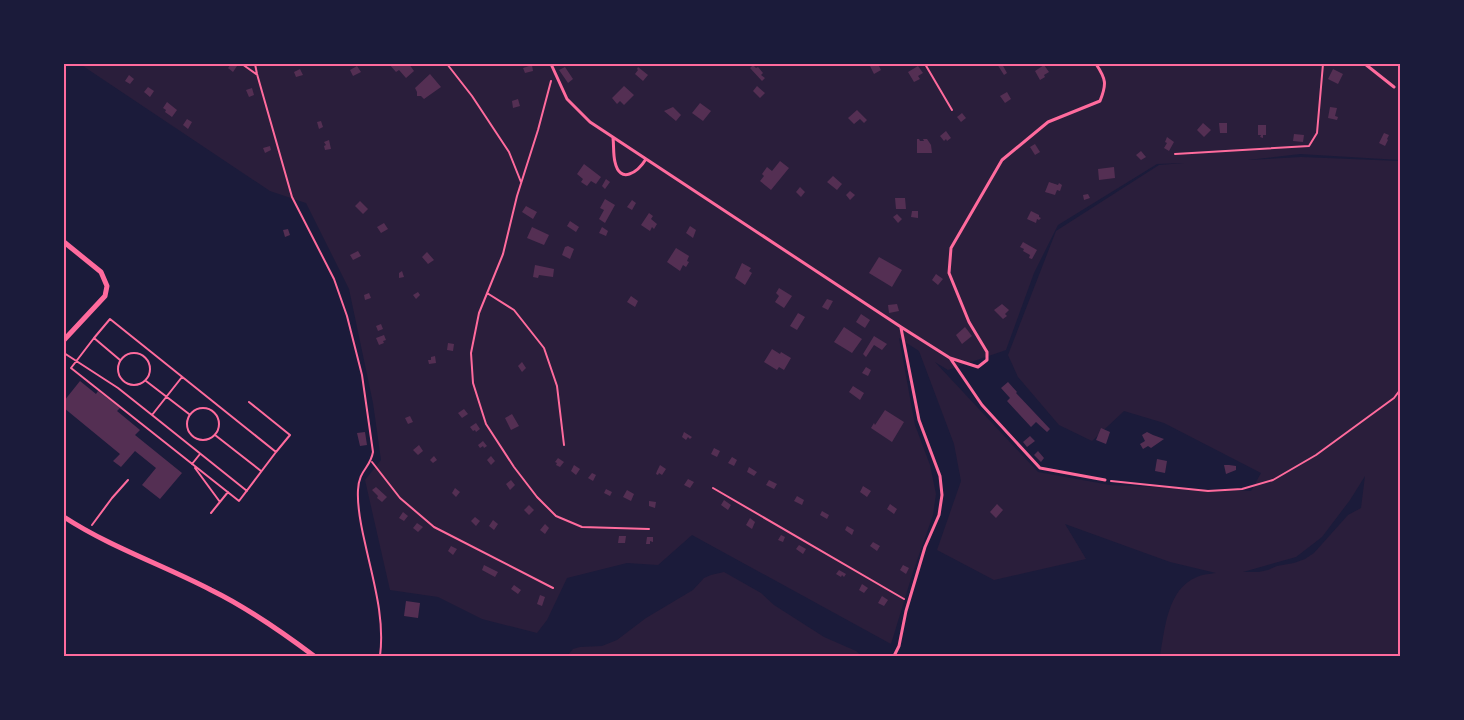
<svg xmlns="http://www.w3.org/2000/svg" width="1464" height="720" viewBox="0 0 1464 720" font-family="'PT Sans Narrow',sans-serif">
<style>
.green{fill:#2a1e3b;fill-rule:evenodd}
.building{fill:#542f53}
.lines{fill:none;stroke-linecap:round;stroke-linejoin:round}
.path{stroke:#ff6b9d;stroke-width:2}
.service{stroke:#ff6b9d;stroke-width:3}
.minor{stroke:#ff6b9d;stroke-width:5}
.neatline{fill:none;stroke:#ff6b9d;stroke-width:2}
</style>
<rect width="100%" height="100%" fill="#1b1b3a"/>
<!-- green -->
<path class="green" d="M 80,64 L 1400,64 L 1400,160 L 1300,154 L 1248,160 L 1301,157 L 1400,161 L 1400,656 L 1160,656 C 1165,629 1167,589 1197,577 C 1203,574 1210,574 1216,573 L 1170,562 L 1065,524 L 1086,559 L 994,580 L 937,550 L 961,481 L 954,444 L 919,351 L 899,338 L 915,425 L 930,465 L 936,494 L 933,515 L 913,572 L 891,644 L 692,535 L 658,565 L 627,563 L 567,578 L 547,620 L 537,633 L 482,619 L 438,597 L 390,590 L 365,480 L 381,460 L 373,403 L 349,289 L 306,203 L 270,191 ZM 1184,163 L 1159,165 L 1056,231 L 1008,355 L 1018,377 L 1059,425 L 1092,441 L 1124,411 L 1164,423 L 1261,473 L 1251,491 L 1110,485 L 1038,472 L 935,362 L 948,370 L 1006,350 L 1034,273 L 1058,225 L 1157,164 ZM 1365,476 L 1361,508 L 1348,515 L 1314,553 L 1305,559 L 1294,563 L 1277,566 L 1268,570 L 1259,572 L 1243,572 L 1296,557 L 1322,537 L 1350,500 Z
M 724,572 L 761,593 L 774,605 L 824,637 L 856,651 L 862,656 L 567,656 L 573,649 L 580,647 L 602,646 L 617,640 L 646,618 L 693,590 L 704,578 L 711,575 Z"/>
<!-- building -->
<path class="building" d="M 231,64 L 234,64 L 237,66 L 233,72 L 228,68 Z
M 389,64 L 409,64 L 414,71 L 406,78 L 399,70 L 396,72 Z
M 869,64 L 878,64 L 881,70 L 874,74 Z
M 997,64 L 1002,64 L 1007,73 L 1004,75 Z
M 532,65 L 533,71 L 525,73 L 523,68 Z
M 753,65 L 756,68 L 758,67 L 763,73 L 761,75 L 765,78 L 762,81 L 750,68 Z
M 1044,65 L 1049,72 L 1044,75 L 1045,77 L 1040,80 L 1035,71 Z
M 357,66 L 361,72 L 353,76 L 350,70 Z
M 918,66 L 923,73 L 918,76 L 920,79 L 914,82 L 908,72 Z
M 565,67 L 573,79 L 568,83 L 559,70 Z
M 638,67 L 648,75 L 643,81 L 635,74 L 638,70 L 637,69 Z
M 300,69 L 303,75 L 296,77 L 294,72 Z
M 1333,69 L 1343,74 L 1338,84 L 1328,79 Z
M 430,74 L 441,87 L 424,99 L 421,96 L 417,96 L 417,92 L 415,88 Z
M 129,75 L 134,79 L 130,84 L 125,81 Z
M 624,86 L 634,95 L 624,105 L 620,101 L 617,104 L 612,98 Z
M 757,86 L 765,93 L 760,98 L 753,91 Z
M 148,87 L 154,91 L 150,97 L 144,92 Z
M 252,88 L 254,95 L 249,97 L 246,90 Z
M 1007,92 L 1011,99 L 1005,103 L 1000,96 Z
M 518,99 L 520,106 L 513,108 L 512,101 Z
M 167,102 L 177,110 L 172,117 L 165,112 L 166,110 L 163,108 Z
M 700,103 L 711,111 L 703,121 L 692,113 Z
M 673,107 L 681,115 L 676,121 L 664,111 Z
M 1330,107 L 1337,108 L 1335,116 L 1338,117 L 1337,120 L 1328,118 Z
M 857,110 L 867,120 L 864,123 L 860,119 L 854,124 L 848,118 Z
M 962,113 L 966,118 L 961,122 L 957,117 Z
M 187,119 L 192,122 L 188,129 L 183,125 Z
M 321,121 L 323,127 L 319,129 L 317,122 Z
M 1203,123 L 1211,130 L 1204,137 L 1197,130 Z
M 1219,123 L 1227,123 L 1227,133 L 1220,133 Z
M 1258,125 L 1266,125 L 1266,135 L 1263,135 L 1263,138 L 1260,137 L 1261,135 L 1258,135 Z
M 946,131 L 951,138 L 947,141 L 946,139 L 944,141 L 940,136 Z
M 1384,133 L 1389,135 L 1387,139 L 1388,140 L 1385,146 L 1379,143 Z
M 1294,134 L 1304,135 L 1303,142 L 1293,141 Z
M 1167,137 L 1174,142 L 1169,151 L 1164,148 L 1167,143 L 1165,142 Z
M 917,139 L 919,139 L 920,141 L 924,141 L 923,139 L 927,139 L 931,145 L 932,153 L 917,153 Z
M 329,140 L 331,149 L 325,150 L 324,146 L 326,145 L 324,142 Z
M 1035,144 L 1040,152 L 1035,155 L 1030,147 Z
M 270,146 L 271,150 L 265,153 L 263,148 Z
M 1141,151 L 1146,157 L 1141,160 L 1136,155 Z
M 780,161 L 789,168 L 771,190 L 760,181 L 764,176 L 762,174 L 767,167 L 772,171 Z
M 584,164 L 601,177 L 596,184 L 591,181 L 587,186 L 581,182 L 583,179 L 577,174 Z
M 1114,167 L 1115,178 L 1099,180 L 1098,169 Z
M 833,176 L 842,184 L 837,190 L 827,182 Z
M 606,179 L 610,182 L 605,189 L 602,186 Z
M 1049,182 L 1058,185 L 1059,183 L 1062,185 L 1060,191 L 1057,190 L 1055,195 L 1045,192 Z
M 800,187 L 805,192 L 801,197 L 796,192 Z
M 850,191 L 855,195 L 850,200 L 846,195 Z
M 1088,194 L 1090,198 L 1084,200 L 1083,195 Z
M 895,198 L 905,198 L 906,209 L 896,209 Z
M 605,199 L 615,205 L 605,223 L 599,219 L 604,210 L 600,208 Z
M 632,200 L 636,203 L 632,210 L 627,207 Z
M 360,201 L 368,209 L 363,214 L 355,206 Z
M 526,206 L 537,212 L 533,219 L 522,212 Z
M 912,211 L 918,211 L 918,218 L 911,217 Z
M 1031,211 L 1039,215 L 1039,217 L 1041,218 L 1039,220 L 1037,219 L 1036,223 L 1027,219 Z
M 649,213 L 653,216 L 651,219 L 657,224 L 654,229 L 652,227 L 650,231 L 641,225 Z
M 897,214 L 902,219 L 898,223 L 893,217 Z
M 570,221 L 579,227 L 576,232 L 567,226 Z
M 384,223 L 388,229 L 381,233 L 377,227 Z
M 690,226 L 696,230 L 693,238 L 686,233 Z
M 532,227 L 549,235 L 544,245 L 527,238 Z
M 602,227 L 608,231 L 606,236 L 599,233 Z
M 288,229 L 290,235 L 285,237 L 283,230 Z
M 1023,242 L 1037,250 L 1032,259 L 1029,258 L 1030,255 L 1023,251 L 1024,249 L 1020,247 Z
M 568,246 L 574,249 L 570,259 L 562,255 L 565,247 Z
M 676,248 L 689,256 L 687,261 L 689,262 L 686,267 L 683,265 L 680,271 L 667,262 Z
M 358,251 L 361,256 L 353,260 L 350,255 Z
M 427,252 L 434,260 L 428,264 L 422,257 Z
M 879,257 L 902,270 L 892,287 L 869,273 Z
M 742,263 L 751,268 L 749,271 L 752,273 L 745,285 L 735,278 Z
M 535,265 L 554,269 L 553,277 L 539,275 L 538,278 L 533,277 Z
M 402,271 L 404,277 L 399,278 L 399,273 Z
M 936,274 L 943,279 L 938,285 L 932,280 Z
M 779,288 L 792,296 L 784,308 L 775,302 L 779,296 L 776,293 Z
M 418,292 L 420,295 L 416,299 L 413,295 Z
M 369,293 L 371,298 L 365,300 L 364,295 Z
M 631,296 L 638,301 L 635,307 L 627,302 Z
M 827,299 L 833,301 L 828,310 L 822,307 Z
M 897,304 L 899,311 L 889,313 L 888,305 Z
M 1002,304 L 1009,310 L 1005,314 L 1007,316 L 1003,319 L 994,310 Z
M 798,313 L 805,317 L 797,330 L 790,326 Z
M 861,314 L 870,320 L 865,328 L 856,322 Z
M 381,324 L 383,329 L 378,331 L 376,326 Z
M 844,327 L 862,339 L 852,353 L 834,342 Z
M 965,327 L 972,336 L 962,344 L 956,335 Z
M 384,335 L 386,340 L 383,341 L 384,343 L 379,345 L 376,338 Z
M 874,336 L 887,344 L 882,350 L 874,345 L 866,357 L 863,354 Z
M 448,343 L 454,344 L 453,351 L 447,350 Z
M 772,349 L 780,354 L 781,352 L 791,358 L 784,370 L 779,367 L 777,370 L 764,362 Z
M 435,356 L 436,363 L 429,364 L 428,360 L 431,360 L 431,357 Z
M 522,362 L 526,368 L 522,372 L 518,366 Z
M 866,367 L 871,370 L 868,376 L 862,373 Z
M 80,381 L 96,394 L 98,391 L 120,408 L 117,411 L 140,430 L 135,435 L 182,473 L 160,499 L 142,485 L 156,468 L 135,451 L 121,467 L 113,461 L 120,454 L 64,408 L 64,401 Z
M 1008,382 L 1017,392 L 1016,393 L 1050,429 L 1047,432 L 1036,422 L 1031,427 L 1007,401 L 1010,398 L 1001,388 Z
M 853,386 L 864,393 L 860,400 L 849,392 Z
M 464,409 L 468,414 L 462,418 L 458,413 Z
M 885,410 L 904,422 L 892,442 L 871,428 L 874,423 L 875,425 Z
M 512,414 L 519,426 L 511,430 L 505,418 Z
M 410,416 L 413,422 L 408,424 L 405,418 Z
M 476,423 L 480,429 L 476,432 L 475,430 L 473,431 L 470,427 Z
M 1101,428 L 1110,432 L 1106,444 L 1096,440 Z
M 365,432 L 367,445 L 360,446 L 357,433 Z
M 684,432 L 692,437 L 690,439 L 688,437 L 686,440 L 682,437 Z
M 1147,432 L 1153,435 L 1164,439 L 1151,448 L 1148,446 L 1143,449 L 1140,444 L 1145,441 L 1142,435 Z
M 1030,436 L 1035,441 L 1027,447 L 1023,442 Z
M 483,441 L 487,446 L 484,448 L 483,446 L 480,448 L 478,445 Z
M 419,445 L 423,451 L 418,455 L 413,450 Z
M 714,448 L 720,451 L 717,457 L 711,454 Z
M 1038,451 L 1044,458 L 1041,462 L 1034,455 Z
M 434,456 L 437,460 L 433,463 L 430,460 Z
M 491,456 L 495,461 L 491,465 L 487,460 Z
M 732,457 L 737,460 L 734,466 L 728,463 Z
M 558,458 L 564,462 L 560,467 L 556,465 L 557,463 L 555,462 Z
M 1157,459 L 1167,461 L 1165,473 L 1155,471 Z
M 574,465 L 580,469 L 576,475 L 571,471 Z
M 660,465 L 666,469 L 662,475 L 659,473 L 658,475 L 656,474 L 657,471 Z
M 1224,465 L 1229,465 L 1236,466 L 1236,470 L 1226,474 Z
M 749,467 L 757,472 L 754,476 L 747,472 Z
M 592,473 L 596,475 L 593,481 L 588,478 Z
M 688,479 L 694,482 L 690,488 L 684,485 Z
M 511,480 L 515,485 L 510,490 L 506,484 Z
M 769,480 L 777,484 L 774,489 L 766,485 Z
M 863,486 L 871,491 L 867,497 L 860,492 Z
M 376,487 L 387,497 L 382,502 L 377,498 L 378,496 L 372,490 Z
M 455,488 L 460,492 L 456,497 L 452,493 Z
M 606,489 L 612,492 L 610,496 L 604,493 Z
M 627,490 L 634,494 L 631,501 L 623,497 Z
M 797,496 L 804,500 L 802,505 L 794,501 Z
M 724,500 L 731,505 L 728,510 L 721,505 Z
M 649,501 L 656,502 L 655,508 L 649,506 Z
M 890,504 L 897,509 L 894,514 L 887,509 Z
M 997,504 L 1003,510 L 996,518 L 990,512 Z
M 529,505 L 534,510 L 529,515 L 524,510 Z
M 822,511 L 829,515 L 827,519 L 820,515 Z
M 403,512 L 408,516 L 404,521 L 399,518 Z
M 475,517 L 480,521 L 476,526 L 471,521 Z
M 750,518 L 755,522 L 752,529 L 746,525 Z
M 493,520 L 498,524 L 494,530 L 489,526 Z
M 417,523 L 423,527 L 418,532 L 413,528 Z
M 545,524 L 549,528 L 545,534 L 540,530 Z
M 847,526 L 854,530 L 852,535 L 845,530 Z
M 781,535 L 785,537 L 783,542 L 778,540 Z
M 619,536 L 626,536 L 625,543 L 618,543 Z
M 647,537 L 653,537 L 653,542 L 650,541 L 650,544 L 646,544 Z
M 873,542 L 880,546 L 877,551 L 870,546 Z
M 799,545 L 806,549 L 803,554 L 796,549 Z
M 451,546 L 457,549 L 453,555 L 448,551 Z
M 484,565 L 498,572 L 495,577 L 482,570 Z
M 903,565 L 909,568 L 906,574 L 900,570 Z
M 839,570 L 846,574 L 844,577 L 842,575 L 841,577 L 836,574 Z
M 862,584 L 868,588 L 864,593 L 859,590 Z
M 514,585 L 521,590 L 518,594 L 511,589 Z
M 540,595 L 545,597 L 542,606 L 537,604 Z
M 882,596 L 888,600 L 884,606 L 878,603 Z
M 406,601 L 420,603 L 418,618 L 404,616 Z"/>
<g class="lines">
<!-- path -->
<path class="path" d="M 242,64 L 256,74
M 255,64 L 257,74 L 292,197 L 334,279 L 347,316 L 362,375 L 373,452 C 370,469 359,469 358,490 C 357,507 361,526 365,543 C 373,580 385,618 380,656
M 447,64 L 472,96 L 509,152 L 521,182
M 925,64 L 952,110
M 551,81 L 538,130 L 517,196 L 503,254 L 479,313 L 471,353 L 473,383 L 486,424 L 514,467 L 537,497 L 556,516 L 582,527 L 649,529
M 1175,154 L 1309,146 L 1317,133 L 1323,64
M 487,293 L 514,310 L 544,348 L 557,386 L 564,445
M 110,319 L 276,452 L 239,501 L 71,368 L 94,338 Z
M 94,338 L 120,360
M118 369a16 16 0 1 1 32 0a16 16 0 1 1-32 0Z
M 64,353 L 118,388 L 152,415
M 182,377 L 152,415 L 247,491
M 146,381 L 189,414
M 249,402 L 290,435 L 276,452
M187 424a16 16 0 1 1 32 0a16 16 0 1 1-32 0Z
M 215,435 L 261,471
M 372,462 L 400,498 L 434,527 L 553,588
M 192,464 L 200,454
M 195,468 L 220,502
M 1111,481 L 1208,491 L 1242,489 L 1273,480 L 1316,455 L 1394,398 L 1400,390
M 713,488 L 904,599
M 211,513 L 228,492
M 92,525 L 112,498 L 128,480"/>
<!-- service -->
<path class="service" d="M 551,64 L 567,99 L 590,122 L 901,327 L 950,358 L 982,405 L 1040,468 L 1105,480
M 1365,64 L 1394,87
M 613,138 C 614,146 613,154 615,162 C 620,185 638,172 646,159
M 950,358 L 978,367 L 987,360 L 987,352 L 969,322 L 949,273 L 951,248 L 1002,160 L 1048,122 L 1100,101 C 1107,84 1106,79 1096,64
M 894,656 L 899,646 L 906,611 L 925,547 L 939,515 L 942,495 L 940,476 L 919,420 L 901,328"/>
<!-- minor -->
<path class="minor" d="M 64,242 L 101,272 L 107,286 L 105,296 L 64,340
M 64,517 C 110,547 163,565 211,590 C 248,608 282,632 314,656"/>
</g>
<!-- border -->
<rect width="1464" height="720" fill="none" stroke="#1b1b3a" stroke-width="130"/>
<rect x="65" y="65" width="1334" height="590" class="neatline"/>
</svg>
